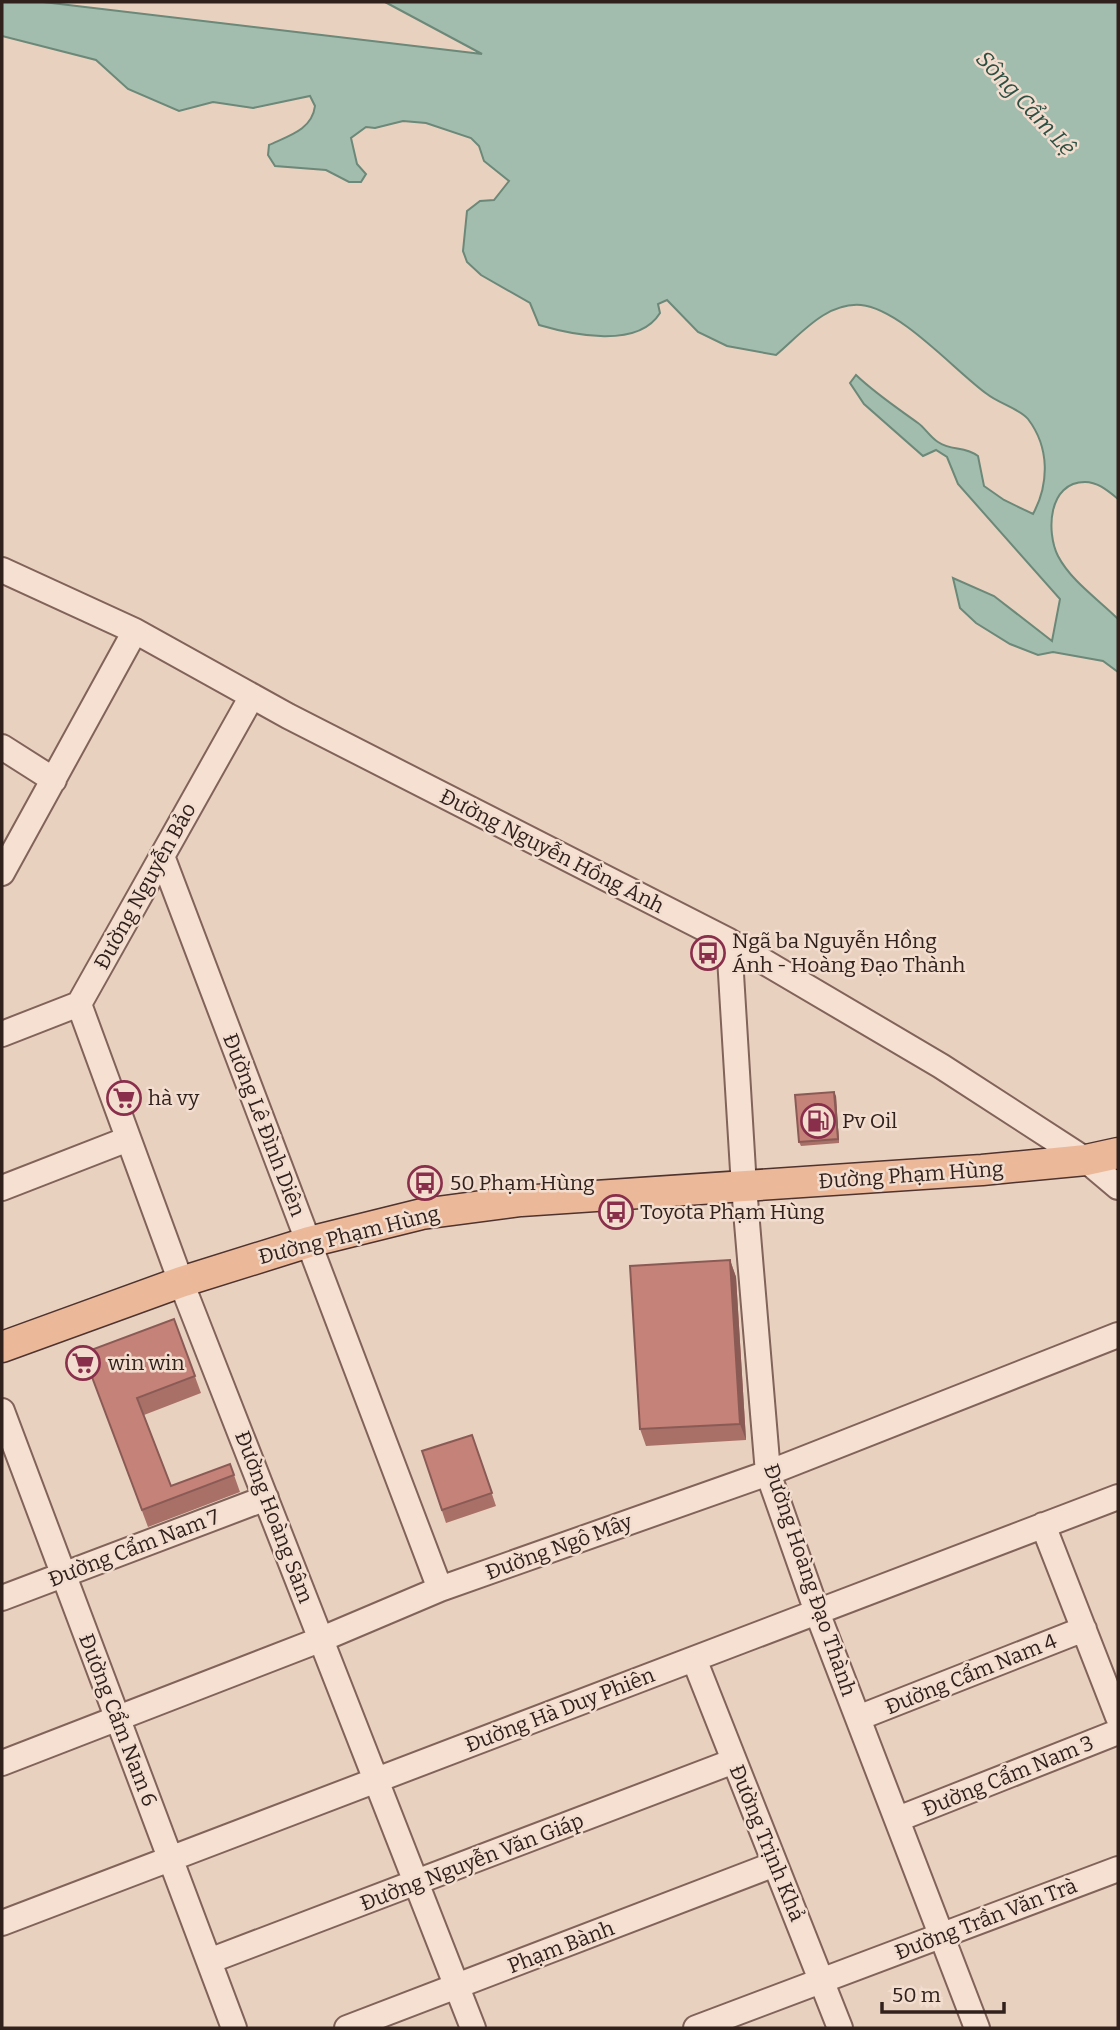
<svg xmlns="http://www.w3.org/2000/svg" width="1120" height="2030" viewBox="0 0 1120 2030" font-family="Bitter,serif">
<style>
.water{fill:#a2bcad;stroke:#6b8878;stroke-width:2}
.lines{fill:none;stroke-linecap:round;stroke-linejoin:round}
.minor-casing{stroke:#816359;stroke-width:28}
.major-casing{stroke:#4e332e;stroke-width:33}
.minor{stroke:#f5e0d2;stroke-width:24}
.major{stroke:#ebb99a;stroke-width:30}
.wall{fill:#a97068}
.shaded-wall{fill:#8a5b55}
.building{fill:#c58279;stroke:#8a5b55;stroke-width:2}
.labels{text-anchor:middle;stroke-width:5;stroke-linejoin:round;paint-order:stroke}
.street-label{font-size:21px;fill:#31211d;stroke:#f2ddcf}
.poi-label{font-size:21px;fill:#31211d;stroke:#f2ddcf;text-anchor:start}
.water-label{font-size:23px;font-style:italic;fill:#2d5043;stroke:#f2ddcf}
</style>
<rect width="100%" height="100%" fill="#e9d1c0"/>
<!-- water -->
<path class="water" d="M 2,2 L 43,2 L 482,54 L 385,2 L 1118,2 L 1118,499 C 1108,491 1098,482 1085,482 C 1048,482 1046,532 1058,556 C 1071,581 1099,600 1118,619 L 1118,672 L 1103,661 L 1053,652 L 1038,655 L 1010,644 L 976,623 L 960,608 L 953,578 L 994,596 L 1052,641 L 1060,599 L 958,484 L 947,457 L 936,450 L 923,456 L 864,404 L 850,383 L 856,375 C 876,394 896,407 918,423 C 925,428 930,437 938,442 C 951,451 965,446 978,456 L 984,486 L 1004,500 L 1033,514 C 1049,484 1050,448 1028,419 C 1020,409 998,403 987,394 C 955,371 901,309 861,305 C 826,302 800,335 776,355 L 727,346 L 698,332 L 667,300 L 658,304 L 660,313 C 638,349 573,335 539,325 L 530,303 L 481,275 L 467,262 L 463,251 L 467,211 L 480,201 L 494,200 L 509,181 L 484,161 L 479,146 L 471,138 L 426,123 L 403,121 L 375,128 L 366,127 L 351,138 L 357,164 L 366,174 L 361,182 L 349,182 L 326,170 L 275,166 L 268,155 L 269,145 C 288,136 312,130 315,106 L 310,96 L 253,108 L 213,102 L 179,111 L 128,89 L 96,60 L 2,36 Z"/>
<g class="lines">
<!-- minor casing -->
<g class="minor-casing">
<path id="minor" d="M 2,570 L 135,631 L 288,716 L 729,941 L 941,1066 L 1086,1160 L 1118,1187
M 2,747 L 54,780
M 162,856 L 440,1589
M 2,873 L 135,631
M 729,941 L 744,1187 L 768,1473 L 817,1612 L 977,2028
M 79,1004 L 181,1282 L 473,2028
M 2,1034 L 79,1004 L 252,696
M 2,1188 L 128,1139
M 2,1411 L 234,2028
M 1043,1525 L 1118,1717
M 2,1598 L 266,1498
M 694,1659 L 840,2028
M 858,1718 L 1084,1629
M 2,1763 L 322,1639 L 440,1589 L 768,1473 L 1118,1335
M 898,1819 L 1118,1732
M 2,1923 L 1118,1497
M 209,1961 L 734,1761
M 347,2028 L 775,1864
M 696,2028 L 1118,1869"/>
</g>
<!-- major casing -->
<g class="major-casing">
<path id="major" d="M 2,1347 L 181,1282 L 309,1242 L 422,1214 L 521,1201 L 982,1170 L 1086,1160 L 1118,1153"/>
</g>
<!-- minor -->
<use href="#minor" class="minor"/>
<!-- major -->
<use href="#major" class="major"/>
</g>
<!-- wall -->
<path class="wall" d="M 836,1096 L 839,1143 L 801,1146 L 799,1142 Z
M 730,1260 L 736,1277 L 746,1440 L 646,1446 L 640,1429 Z
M 174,1319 L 201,1393 L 144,1415 L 171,1486 L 234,1475 L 240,1492 L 148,1527 L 83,1353 Z
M 472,1435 L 496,1506 L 446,1523 L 422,1451 Z"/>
<!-- shaded-wall -->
<path class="shaded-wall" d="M 834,1092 L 836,1096 L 839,1143 L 838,1139 Z
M 730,1260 L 736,1277 L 746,1440 L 740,1424 Z"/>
<!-- building -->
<path class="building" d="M 834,1092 L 838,1139 L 799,1142 L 795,1095 Z
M 730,1260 L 740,1424 L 640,1429 L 630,1266 Z
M 174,1319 L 195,1376 L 137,1398 L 171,1486 L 230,1464 L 234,1475 L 142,1510 L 83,1353 Z
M 472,1435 L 492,1493 L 442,1510 L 422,1451 Z"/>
<!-- icons -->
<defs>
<g id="bus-ring" transform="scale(1.75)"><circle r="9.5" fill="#f2ddcf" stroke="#8a2f4b" stroke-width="1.5"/><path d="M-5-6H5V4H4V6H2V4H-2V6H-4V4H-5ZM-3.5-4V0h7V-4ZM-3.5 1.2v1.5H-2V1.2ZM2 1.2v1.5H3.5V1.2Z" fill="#8a2f4b"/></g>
<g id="supermarket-ring" transform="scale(1.75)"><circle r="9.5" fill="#f2ddcf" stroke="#8a2f4b" stroke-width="1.5"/><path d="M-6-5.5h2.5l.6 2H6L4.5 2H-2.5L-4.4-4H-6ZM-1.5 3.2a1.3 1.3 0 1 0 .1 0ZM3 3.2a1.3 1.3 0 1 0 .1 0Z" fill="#8a2f4b"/></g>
<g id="fuel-ring" transform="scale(1.75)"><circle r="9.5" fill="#f2ddcf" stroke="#8a2f4b" stroke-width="1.5"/><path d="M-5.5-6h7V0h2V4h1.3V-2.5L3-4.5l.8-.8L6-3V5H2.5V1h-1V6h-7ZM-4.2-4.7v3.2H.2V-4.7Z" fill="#8a2f4b"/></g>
</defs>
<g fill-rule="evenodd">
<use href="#bus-ring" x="708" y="953"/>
<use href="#supermarket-ring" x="124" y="1098"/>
<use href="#fuel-ring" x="818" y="1121"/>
<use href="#bus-ring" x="425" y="1183"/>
<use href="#bus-ring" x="616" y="1212"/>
<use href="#supermarket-ring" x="83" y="1363"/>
</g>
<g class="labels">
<!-- street labels -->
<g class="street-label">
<text transform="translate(552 851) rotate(27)" y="7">Đường Nguyễn Hồng Ánh</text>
<text transform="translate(145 886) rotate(-61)" y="7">Đường Nguyễn Bảo</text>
<text transform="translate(264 1125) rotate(69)" y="7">Đường Lê Đình Diên</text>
<text transform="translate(911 1175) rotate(-4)" y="7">Đường Phạm Hùng</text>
<text transform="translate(349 1235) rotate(-14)" y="7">Đường Phạm Hùng</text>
<text transform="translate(274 1517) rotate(69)" y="7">Đường Hoàng Sâm</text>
<text transform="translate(559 1547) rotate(-20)" y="7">Đường Ngô Mây</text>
<text transform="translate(134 1548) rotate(-21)" y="7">Đường Cẩm Nam 7</text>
<text transform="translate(810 1580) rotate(71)" y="7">Đường Hoàng Đạo Thành</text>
<text transform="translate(971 1674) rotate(-22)" y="7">Đường Cẩm Nam 4</text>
<text transform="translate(560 1710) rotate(-21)" y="7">Đường Hà Duy Phiên</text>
<text transform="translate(118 1720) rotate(69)" y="7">Đường Cẩm Nam 6</text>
<text transform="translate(1008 1776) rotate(-22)" y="7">Đường Cẩm Nam 3</text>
<text transform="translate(767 1843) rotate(68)" y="7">Đường Trịnh Khả</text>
<text transform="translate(472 1862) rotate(-21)" y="7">Đường Nguyễn Văn Giáp</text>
<text transform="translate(986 1919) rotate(-21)" y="7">Đường Trần Văn Trà</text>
<text transform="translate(561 1947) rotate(-21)" y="7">Phạm Bành</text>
</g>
<!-- poi labels -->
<g class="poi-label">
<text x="732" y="948">Ngã ba Nguyễn Hồng<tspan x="732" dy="24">Ánh - Hoàng Đạo Thành</tspan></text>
<text x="148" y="1105">hà vy</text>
<text x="842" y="1128">Pv Oil</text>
<text x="450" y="1190">50 Phạm Hùng</text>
<text x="640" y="1219">Toyota Phạm Hùng</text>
<text x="108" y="1370">win win</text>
</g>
<!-- water labels -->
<g class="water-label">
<text transform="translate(1026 103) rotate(47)" y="8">Sông Cẩm Lệ</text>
</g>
</g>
<!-- border -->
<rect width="1120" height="2030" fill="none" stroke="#31211d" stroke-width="7"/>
<!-- scale -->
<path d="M882 2002v10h122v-10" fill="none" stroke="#31211d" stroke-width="3.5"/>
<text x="892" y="2002" font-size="21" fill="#31211d" stroke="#f2ddcf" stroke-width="5" paint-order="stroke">50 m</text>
</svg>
